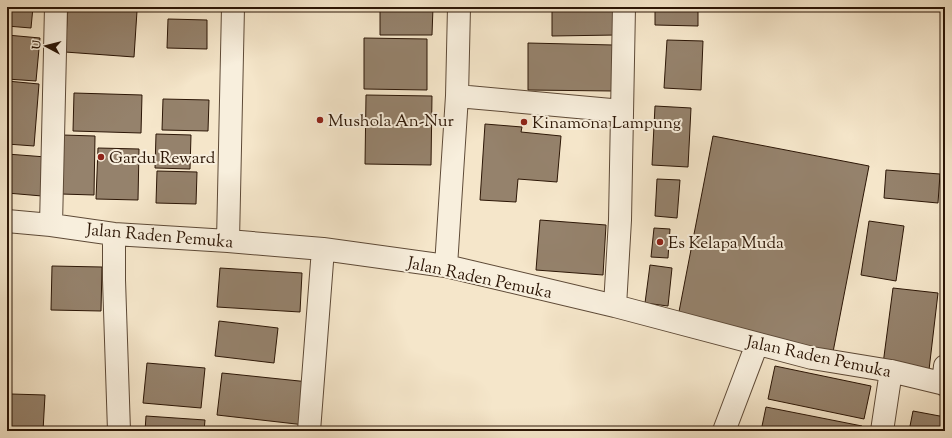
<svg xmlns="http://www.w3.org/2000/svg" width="952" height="438" viewBox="0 0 952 438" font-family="'Sorts Mill Goudy',serif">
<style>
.building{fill:#95826c;stroke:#2c1606}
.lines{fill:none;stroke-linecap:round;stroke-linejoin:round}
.minor-casing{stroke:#5e4a37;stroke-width:24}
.minor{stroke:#f8efdd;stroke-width:22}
.poi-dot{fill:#8f2418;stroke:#f8efdd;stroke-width:1.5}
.labels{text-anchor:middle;stroke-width:4;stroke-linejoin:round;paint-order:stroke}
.poi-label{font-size:17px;fill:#2c1606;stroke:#f8efdd;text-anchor:start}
.street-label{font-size:17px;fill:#2c1606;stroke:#f8efdd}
</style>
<rect width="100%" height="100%" fill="#f5e6ca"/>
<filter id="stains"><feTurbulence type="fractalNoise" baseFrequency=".005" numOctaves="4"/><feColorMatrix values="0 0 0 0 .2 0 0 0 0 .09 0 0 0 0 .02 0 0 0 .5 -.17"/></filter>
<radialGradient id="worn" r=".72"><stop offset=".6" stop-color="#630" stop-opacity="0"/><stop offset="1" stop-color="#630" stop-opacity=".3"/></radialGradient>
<!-- building -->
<path class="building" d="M 7,7 L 33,7 L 31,28 L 7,26 Z
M 68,7 L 137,11 L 134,57 L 65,52 Z
M 380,7 L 433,7 L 432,35 L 380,35 Z
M 552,7 L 617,7 L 617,35 L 552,36 Z
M 655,7 L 698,7 L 698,26 L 655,25 Z
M 168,19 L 207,20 L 207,49 L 167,48 Z
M 7,35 L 40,38 L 36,81 L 7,79 Z
M 364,38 L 427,39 L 427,90 L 364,89 Z
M 667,40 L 703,41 L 701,90 L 664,88 Z
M 528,43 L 613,45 L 612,91 L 528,90 Z
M 7,81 L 39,84 L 34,146 L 7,144 Z
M 74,93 L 142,95 L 141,133 L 73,131 Z
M 366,95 L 432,96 L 431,165 L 365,164 Z
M 163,99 L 209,100 L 208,131 L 162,130 Z
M 655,106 L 691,108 L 688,167 L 652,165 Z
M 485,124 L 522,127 L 521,132 L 561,136 L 557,182 L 518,179 L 516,202 L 480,200 Z
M 156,134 L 191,135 L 190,169 L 155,168 Z
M 63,135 L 95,136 L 94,195 L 61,194 Z
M 713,136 L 869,166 L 833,352 L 677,322 Z
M 98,148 L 139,149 L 138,200 L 96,199 Z
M 7,154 L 46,157 L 42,196 L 7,193 Z
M 886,170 L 940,174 L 938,203 L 884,198 Z
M 157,171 L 197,172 L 196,204 L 156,203 Z
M 657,179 L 680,180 L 677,218 L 655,216 Z
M 540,220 L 606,225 L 603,275 L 536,270 Z
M 869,221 L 904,226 L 896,281 L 861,275 Z
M 654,228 L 670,229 L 668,258 L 651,257 Z
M 650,265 L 672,268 L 668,306 L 645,303 Z
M 52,266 L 102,267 L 101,311 L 51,310 Z
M 220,268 L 302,273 L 300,312 L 217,307 Z
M 893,288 L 938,293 L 929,370 L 883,364 Z
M 219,321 L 278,328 L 274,363 L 215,356 Z
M 147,363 L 205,368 L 201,408 L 143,403 Z
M 775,366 L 871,386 L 864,419 L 768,399 Z
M 222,373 L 309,382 L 305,425 L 217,415 Z
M 11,394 L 45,395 L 43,431 L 9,431 Z
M 766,407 L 862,426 L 861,431 L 761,431 Z
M 913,411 L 945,417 L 945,431 L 909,431 Z
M 146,416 L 205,420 L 204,431 L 145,431 Z"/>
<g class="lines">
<!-- minor casing -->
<g class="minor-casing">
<path id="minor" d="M 457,96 L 622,111
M 7,221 L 51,225 L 114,234 L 228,241 L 323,249 L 446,266 L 615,306 L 812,358 L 891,371 L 945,384
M 51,225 L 56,7
M 114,234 L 114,280 L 119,431
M 228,241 L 233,7
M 446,266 L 457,96 L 459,7
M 615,306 L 620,220 L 624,7
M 943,384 L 945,366
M 309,431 L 323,249
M 724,431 L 757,344
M 882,431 L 891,371"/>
</g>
<!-- minor -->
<use href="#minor" class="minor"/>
</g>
<!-- markers -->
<g class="poi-dot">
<circle cx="320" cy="120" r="4"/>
<circle cx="524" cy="122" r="4"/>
<circle cx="101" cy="157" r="4"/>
<circle cx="660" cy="242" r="4"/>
</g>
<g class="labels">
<!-- poi labels -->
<g class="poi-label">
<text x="328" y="126">Mushola An-Nur</text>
<text x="532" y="128">Kinamona Lampung</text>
<text x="109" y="163">Gardu Reward</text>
<text x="668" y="248">Es Kelapa Muda</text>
</g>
<!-- street labels -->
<g class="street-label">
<text transform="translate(160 235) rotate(5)" y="6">Jalan Raden Pemuka</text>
<text transform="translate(480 277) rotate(12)" y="6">Jalan Raden Pemuka</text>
<text transform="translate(819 356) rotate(12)" y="6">Jalan Raden Pemuka</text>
</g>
</g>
<!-- margin -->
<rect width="952" height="438" fill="none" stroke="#f5e6ca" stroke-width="24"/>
<rect x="8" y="8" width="936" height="422" fill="none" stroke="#2c1606" stroke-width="2"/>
<rect x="12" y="12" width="928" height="414" fill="none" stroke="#2c1606"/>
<!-- north arrow -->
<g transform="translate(46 46) rotate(277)" stroke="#f8efdd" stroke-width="3" paint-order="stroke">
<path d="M0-3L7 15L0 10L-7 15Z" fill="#2c1606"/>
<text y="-6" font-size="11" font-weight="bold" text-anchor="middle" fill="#2c1606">U</text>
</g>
<rect width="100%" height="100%" filter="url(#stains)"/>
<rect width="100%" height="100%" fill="url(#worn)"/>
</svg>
